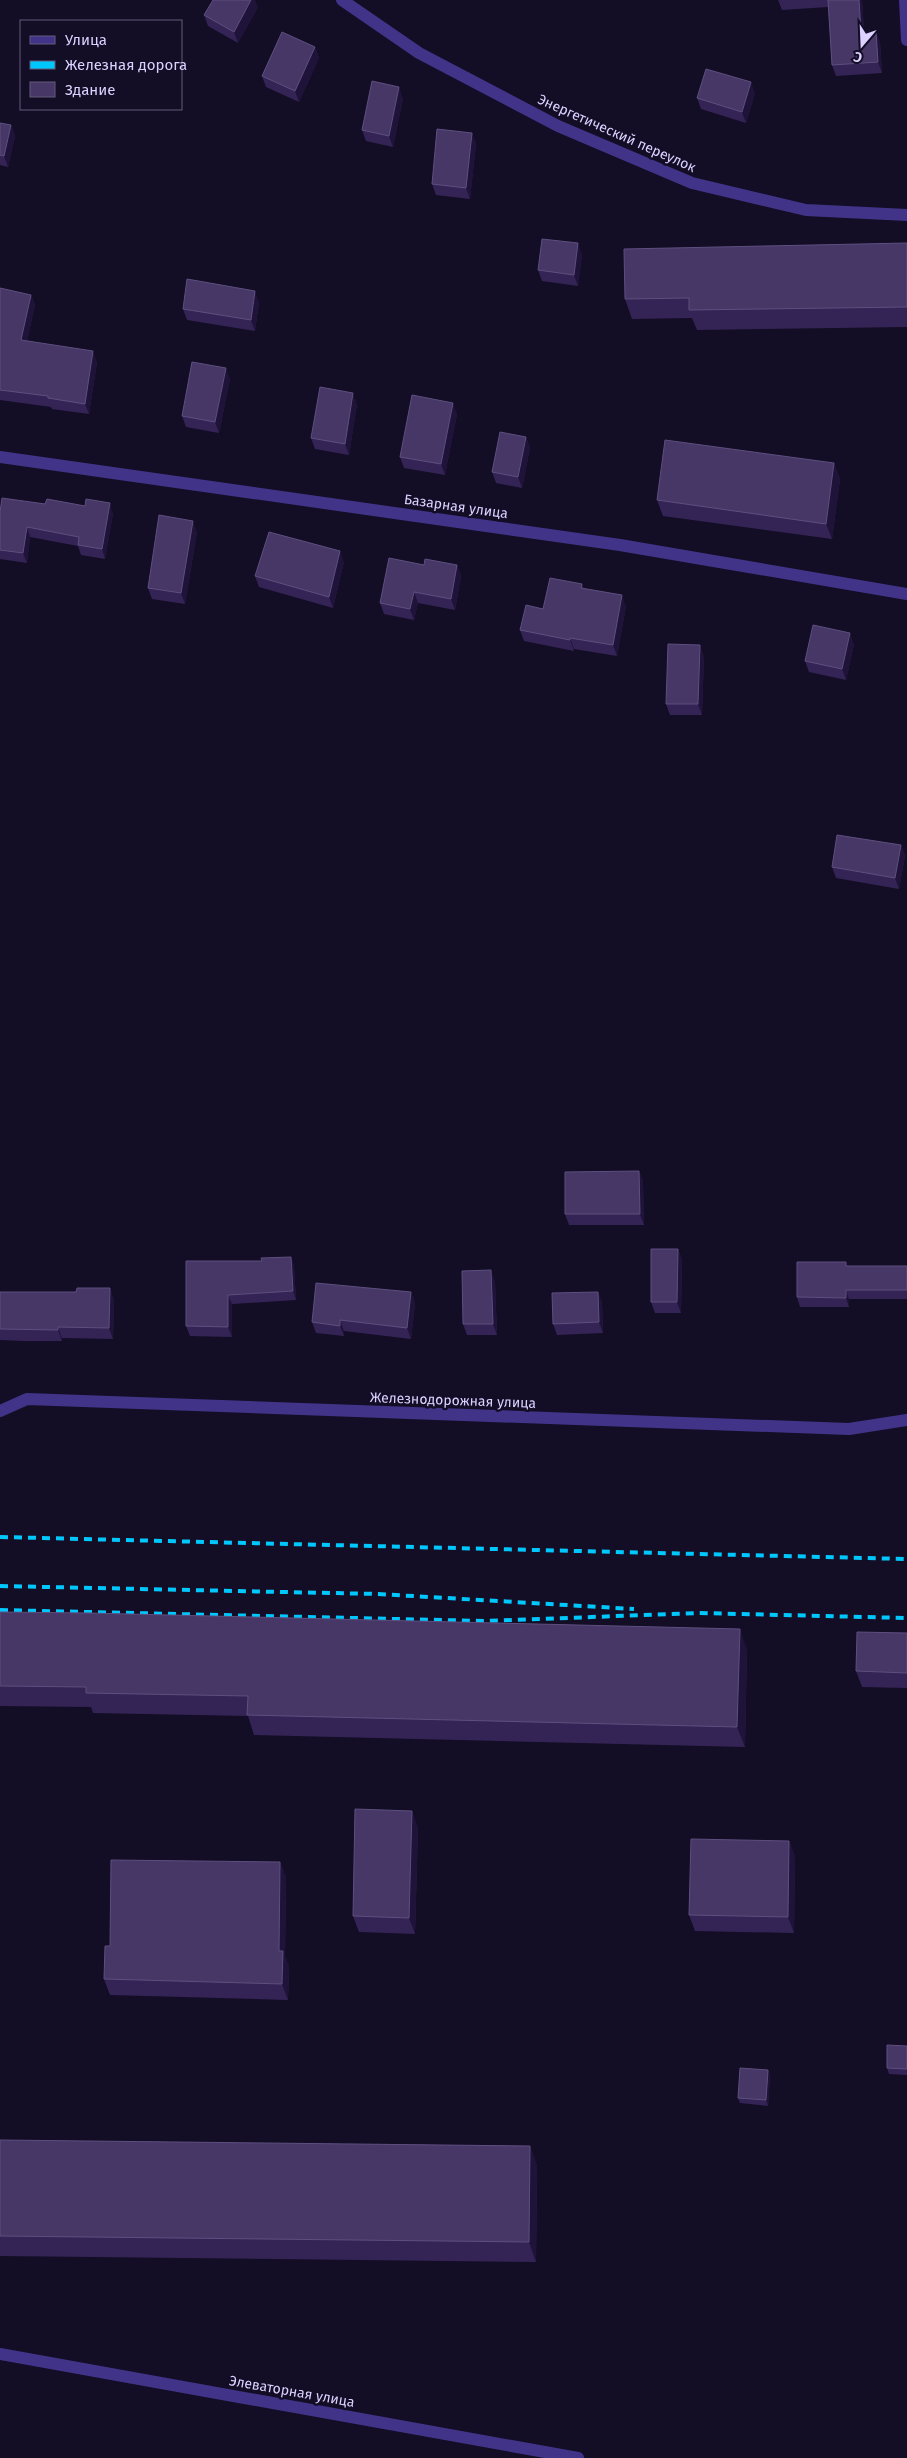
<svg xmlns="http://www.w3.org/2000/svg" width="907" height="2458" viewBox="0 0 907 2458" font-family="'Fira Sans',sans-serif">
<style>
.lines{fill:none;stroke-linecap:round;stroke-linejoin:round}
.minor{stroke:#413488;stroke-width:12}
.rail{stroke:#00c7fc;stroke-width:4;stroke-dasharray:8 6;stroke-linecap:butt}
.wall{fill:#342455}
.shaded-wall{fill:#1f133a}
.building{fill:#463767;stroke:#5d4f7f}
.labels{text-anchor:middle;stroke-width:5;stroke-linejoin:round;paint-order:stroke}
.street-label{font-size:14px;fill:#dcd1ff;stroke:#140d26}
</style>
<rect width="100%" height="100%" fill="#140d26"/>
<g class="lines">
<!-- minor -->
<path class="minor" d="M 342,0 L 419,53 L 558,126 L 692,183 L 806,210 L 907,215
M 905,0 L 907,40
M 0,457 L 620,545 L 907,594
M 0,1411 L 27,1399 L 849,1429 L 907,1420
M 0,2354 L 578,2458"/>
<!-- rail -->
<path class="rail" d="M 0,1537 L 907,1559
M 0,1586 L 378,1594 L 634,1609
M 0,1610 L 485,1621 L 699,1613 L 907,1618"/>
</g>
<!-- wall -->
<path class="wall" d="M 778,0 L 862,0 L 864,32 L 880,42 L 882,73 L 836,76 L 832,65 L 828,7 L 782,10 Z
M 258,7 L 238,43 L 208,26 L 204,15 Z
M 315,47 L 319,58 L 299,102 L 266,87 L 262,76 Z
M 755,93 L 746,123 L 701,109 L 697,98 Z
M 403,98 L 393,147 L 366,141 L 362,130 Z
M 0,123 L 11,125 L 15,136 L 8,167 L 0,165 Z
M 472,133 L 476,144 L 470,199 L 436,195 L 432,184 Z
M 907,243 L 907,327 L 697,330 L 692,318 L 632,319 L 625,299 Z
M 582,254 L 578,286 L 542,281 L 538,270 Z
M 0,288 L 31,295 L 35,305 L 27,341 L 97,362 L 89,414 L 52,409 L 51,407 L 0,400 Z
M 259,302 L 255,331 L 187,320 L 183,309 Z
M 230,379 L 219,433 L 186,427 L 182,416 Z
M 357,404 L 349,455 L 315,449 L 311,438 Z
M 457,414 L 445,475 L 404,468 L 400,457 Z
M 526,437 L 530,448 L 522,488 L 496,483 L 492,472 Z
M 834,463 L 840,479 L 832,539 L 663,516 L 657,500 Z
M 45,504 L 113,513 L 105,559 L 81,555 L 78,546 L 30,537 L 27,563 L 0,559 L 0,512 Z
M 197,532 L 185,604 L 152,599 L 148,588 Z
M 344,562 L 333,608 L 259,587 L 255,576 Z
M 424,565 L 457,565 L 461,576 L 455,610 L 418,603 L 414,620 L 384,614 L 380,603 Z
M 582,584 L 583,588 L 626,606 L 617,656 L 574,649 L 574,651 L 524,641 L 520,630 L 543,609 Z
M 854,644 L 846,680 L 809,672 L 805,661 Z
M 704,656 L 702,715 L 670,715 L 666,704 Z
M 901,845 L 905,856 L 899,889 L 836,878 L 832,867 Z
M 639,1171 L 643,1182 L 644,1225 L 569,1225 L 565,1214 Z
M 678,1249 L 682,1260 L 681,1313 L 655,1313 L 651,1302 Z
M 291,1257 L 294,1266 L 296,1300 L 232,1304 L 232,1337 L 190,1336 L 186,1326 L 262,1261 Z
M 847,1266 L 907,1266 L 907,1299 L 849,1299 L 849,1307 L 800,1307 L 797,1297 Z
M 495,1281 L 497,1335 L 467,1335 L 463,1324 Z
M 0,1292 L 114,1299 L 113,1339 L 62,1338 L 62,1341 L 24,1341 L 0,1340 Z
M 411,1292 L 415,1303 L 411,1339 L 344,1331 L 344,1336 L 316,1333 L 312,1322 Z
M 598,1292 L 602,1303 L 603,1333 L 557,1335 L 553,1324 Z
M 0,1612 L 747,1649 L 745,1747 L 254,1735 L 248,1716 L 93,1713 L 91,1707 L 0,1706 Z
M 907,1633 L 907,1688 L 862,1687 L 856,1671 Z
M 418,1827 L 415,1934 L 359,1932 L 353,1916 Z
M 789,1841 L 795,1857 L 794,1933 L 695,1931 L 689,1915 Z
M 280,1862 L 286,1878 L 285,1956 L 289,1967 L 288,2000 L 110,1995 L 104,1979 L 110,1946 Z
M 907,2046 L 907,2075 L 889,2074 L 887,2068 Z
M 768,2070 L 770,2075 L 768,2106 L 740,2103 L 738,2098 Z
M 0,2140 L 530,2146 L 537,2166 L 536,2262 L 0,2256 Z"/>
<!-- shaded-wall -->
<path class="shaded-wall" d="M 251,0 L 255,0 L 258,7 L 238,43 L 234,32 Z
M 859,0 L 862,0 L 865,43 L 861,32 Z
M 876,31 L 880,42 L 882,73 L 878,62 Z
M 315,47 L 319,58 L 299,102 L 295,91 Z
M 751,82 L 755,93 L 746,123 L 742,112 Z
M 399,87 L 403,98 L 393,147 L 389,136 Z
M 11,125 L 15,136 L 8,167 L 4,156 Z
M 472,133 L 476,144 L 470,199 L 466,188 Z
M 578,243 L 582,254 L 578,286 L 574,275 Z
M 255,291 L 259,302 L 255,331 L 251,320 Z
M 31,295 L 35,305 L 25,351 L 21,340 Z
M 93,351 L 97,362 L 89,414 L 85,404 Z
M 226,368 L 230,379 L 219,433 L 215,422 Z
M 353,393 L 357,404 L 349,455 L 345,444 Z
M 453,403 L 457,414 L 445,475 L 441,464 Z
M 526,437 L 530,448 L 522,488 L 518,477 Z
M 834,463 L 840,479 L 832,539 L 826,524 Z
M 110,503 L 113,513 L 105,559 L 102,549 Z
M 193,521 L 197,532 L 185,604 L 181,593 Z
M 27,527 L 30,537 L 27,563 L 23,553 Z
M 340,551 L 344,562 L 333,608 L 329,597 Z
M 457,565 L 461,576 L 455,610 L 451,599 Z
M 414,592 L 418,603 L 414,620 L 410,609 Z
M 622,595 L 626,606 L 617,656 L 613,645 Z
M 850,633 L 854,644 L 846,680 L 842,669 Z
M 570,638 L 574,649 L 574,651 L 570,640 Z
M 700,645 L 704,656 L 702,715 L 698,704 Z
M 901,845 L 905,856 L 899,889 L 895,878 Z
M 639,1171 L 643,1182 L 644,1225 L 640,1214 Z
M 678,1249 L 682,1260 L 681,1313 L 677,1302 Z
M 291,1257 L 294,1266 L 296,1300 L 293,1291 Z
M 491,1270 L 495,1281 L 497,1335 L 493,1324 Z
M 110,1288 L 114,1299 L 113,1339 L 109,1328 Z
M 846,1290 L 849,1299 L 849,1307 L 846,1298 Z
M 411,1292 L 415,1303 L 411,1339 L 407,1328 Z
M 598,1292 L 602,1303 L 603,1333 L 599,1322 Z
M 228,1295 L 232,1304 L 232,1337 L 228,1327 Z
M 340,1320 L 344,1331 L 344,1336 L 340,1326 Z
M 58,1327 L 62,1338 L 62,1341 L 58,1330 Z
M 740,1629 L 747,1649 L 745,1747 L 737,1727 Z
M 412,1811 L 418,1827 L 415,1934 L 409,1918 Z
M 789,1841 L 795,1857 L 794,1933 L 788,1917 Z
M 280,1862 L 286,1878 L 285,1956 L 289,1967 L 288,2000 L 282,1984 L 279,1951 Z
M 768,2070 L 770,2075 L 768,2106 L 766,2100 Z
M 530,2146 L 537,2166 L 536,2262 L 529,2242 Z"/>
<!-- building -->
<path class="building" d="M 213,0 L 251,0 L 234,32 L 204,15 Z
M 828,0 L 859,0 L 861,32 L 876,31 L 878,62 L 832,65 Z
M 282,32 L 315,47 L 295,91 L 262,76 Z
M 706,69 L 751,82 L 742,112 L 697,98 Z
M 372,81 L 399,87 L 389,136 L 362,130 Z
M 0,123 L 11,125 L 4,156 L 0,155 Z
M 437,129 L 472,133 L 466,188 L 432,184 Z
M 542,239 L 578,243 L 574,275 L 538,270 Z
M 907,243 L 907,307 L 689,310 L 689,298 L 625,299 L 624,249 Z
M 187,279 L 255,291 L 251,320 L 183,309 Z
M 0,288 L 31,295 L 21,340 L 93,351 L 85,404 L 48,398 L 48,396 L 0,390 Z
M 192,362 L 226,368 L 215,422 L 182,416 Z
M 320,387 L 353,393 L 345,444 L 311,438 Z
M 412,395 L 453,403 L 441,464 L 400,457 Z
M 500,432 L 526,437 L 518,477 L 492,472 Z
M 665,440 L 834,463 L 826,524 L 657,500 Z
M 2,498 L 45,504 L 47,499 L 85,506 L 86,499 L 110,503 L 102,549 L 78,545 L 79,537 L 27,527 L 23,553 L 0,550 L 0,512 Z
M 159,515 L 193,521 L 181,593 L 148,588 Z
M 269,532 L 340,551 L 329,597 L 255,576 Z
M 389,558 L 424,565 L 425,559 L 457,565 L 451,599 L 414,592 L 410,609 L 380,603 Z
M 550,578 L 582,584 L 581,588 L 622,595 L 613,645 L 570,638 L 570,640 L 520,630 L 526,605 L 543,609 Z
M 813,625 L 850,633 L 842,669 L 805,661 Z
M 668,644 L 700,645 L 698,704 L 666,704 Z
M 837,835 L 901,845 L 895,878 L 832,867 Z
M 639,1171 L 640,1214 L 565,1214 L 565,1172 Z
M 651,1249 L 678,1249 L 677,1302 L 651,1302 Z
M 291,1257 L 293,1291 L 228,1295 L 228,1327 L 186,1326 L 186,1261 L 262,1261 L 261,1258 Z
M 797,1262 L 846,1262 L 846,1266 L 907,1266 L 907,1290 L 846,1290 L 846,1298 L 797,1297 Z
M 491,1270 L 493,1324 L 463,1324 L 462,1271 Z
M 316,1283 L 411,1292 L 407,1328 L 340,1320 L 340,1326 L 312,1322 Z
M 77,1288 L 110,1288 L 109,1328 L 58,1327 L 58,1330 L 0,1329 L 0,1292 L 76,1292 Z
M 598,1292 L 599,1322 L 553,1324 L 552,1293 Z
M 0,1612 L 88,1613 L 740,1629 L 737,1727 L 247,1715 L 248,1696 L 86,1693 L 86,1687 L 0,1686 Z
M 857,1632 L 907,1633 L 907,1673 L 856,1671 Z
M 355,1809 L 412,1811 L 409,1918 L 353,1916 Z
M 691,1839 L 789,1841 L 788,1917 L 689,1915 Z
M 111,1860 L 280,1862 L 279,1951 L 283,1951 L 282,1984 L 104,1979 L 105,1946 L 110,1946 Z
M 887,2045 L 907,2046 L 907,2069 L 887,2068 Z
M 740,2068 L 768,2070 L 766,2100 L 738,2098 Z
M 0,2140 L 530,2146 L 529,2242 L 0,2236 Z"/>
<g class="labels">
<!-- street labels -->
<g class="street-label">
<text transform="translate(617 133) rotate(24)" y="5">Энергетический переулок</text>
<text transform="translate(456 506) rotate(8)" y="5">Базарная улица</text>
<text transform="translate(453 1400) rotate(2)" y="5">Железнодорожная улица</text>
<text transform="translate(292 2391) rotate(10)" y="5">Элеваторная улица</text>
</g>
</g>
<!-- legend -->
<rect x="20" y="20" width="162" height="90" fill="#140d26" stroke="#645b7d"/>
<rect x="30" y="36" width="25" height="8" fill="#413488" stroke="#645b7d"/>
<text x="65" y="45" font-size="15" fill="#dcd1ff">Улица</text>
<rect x="30" y="61" width="25" height="8" fill="#00c7fc" stroke="#645b7d"/>
<text x="65" y="70" font-size="15" fill="#dcd1ff">Железная дорога</text>
<rect x="30" y="82" width="25" height="15" fill="#463767" stroke="#645b7d"/>
<text x="65" y="95" font-size="15" fill="#dcd1ff">Здание</text>
<!-- north arrow -->
<g transform="translate(862 45) rotate(199)" stroke="#140d26" stroke-width="4" paint-order="stroke">
<path d="M0-4L9 19L0 12L-9 19Z" fill="#dcd1ff"/>
<text y="-8" font-size="14" font-weight="bold" text-anchor="middle" fill="#dcd1ff">С</text>
</g>
</svg>
